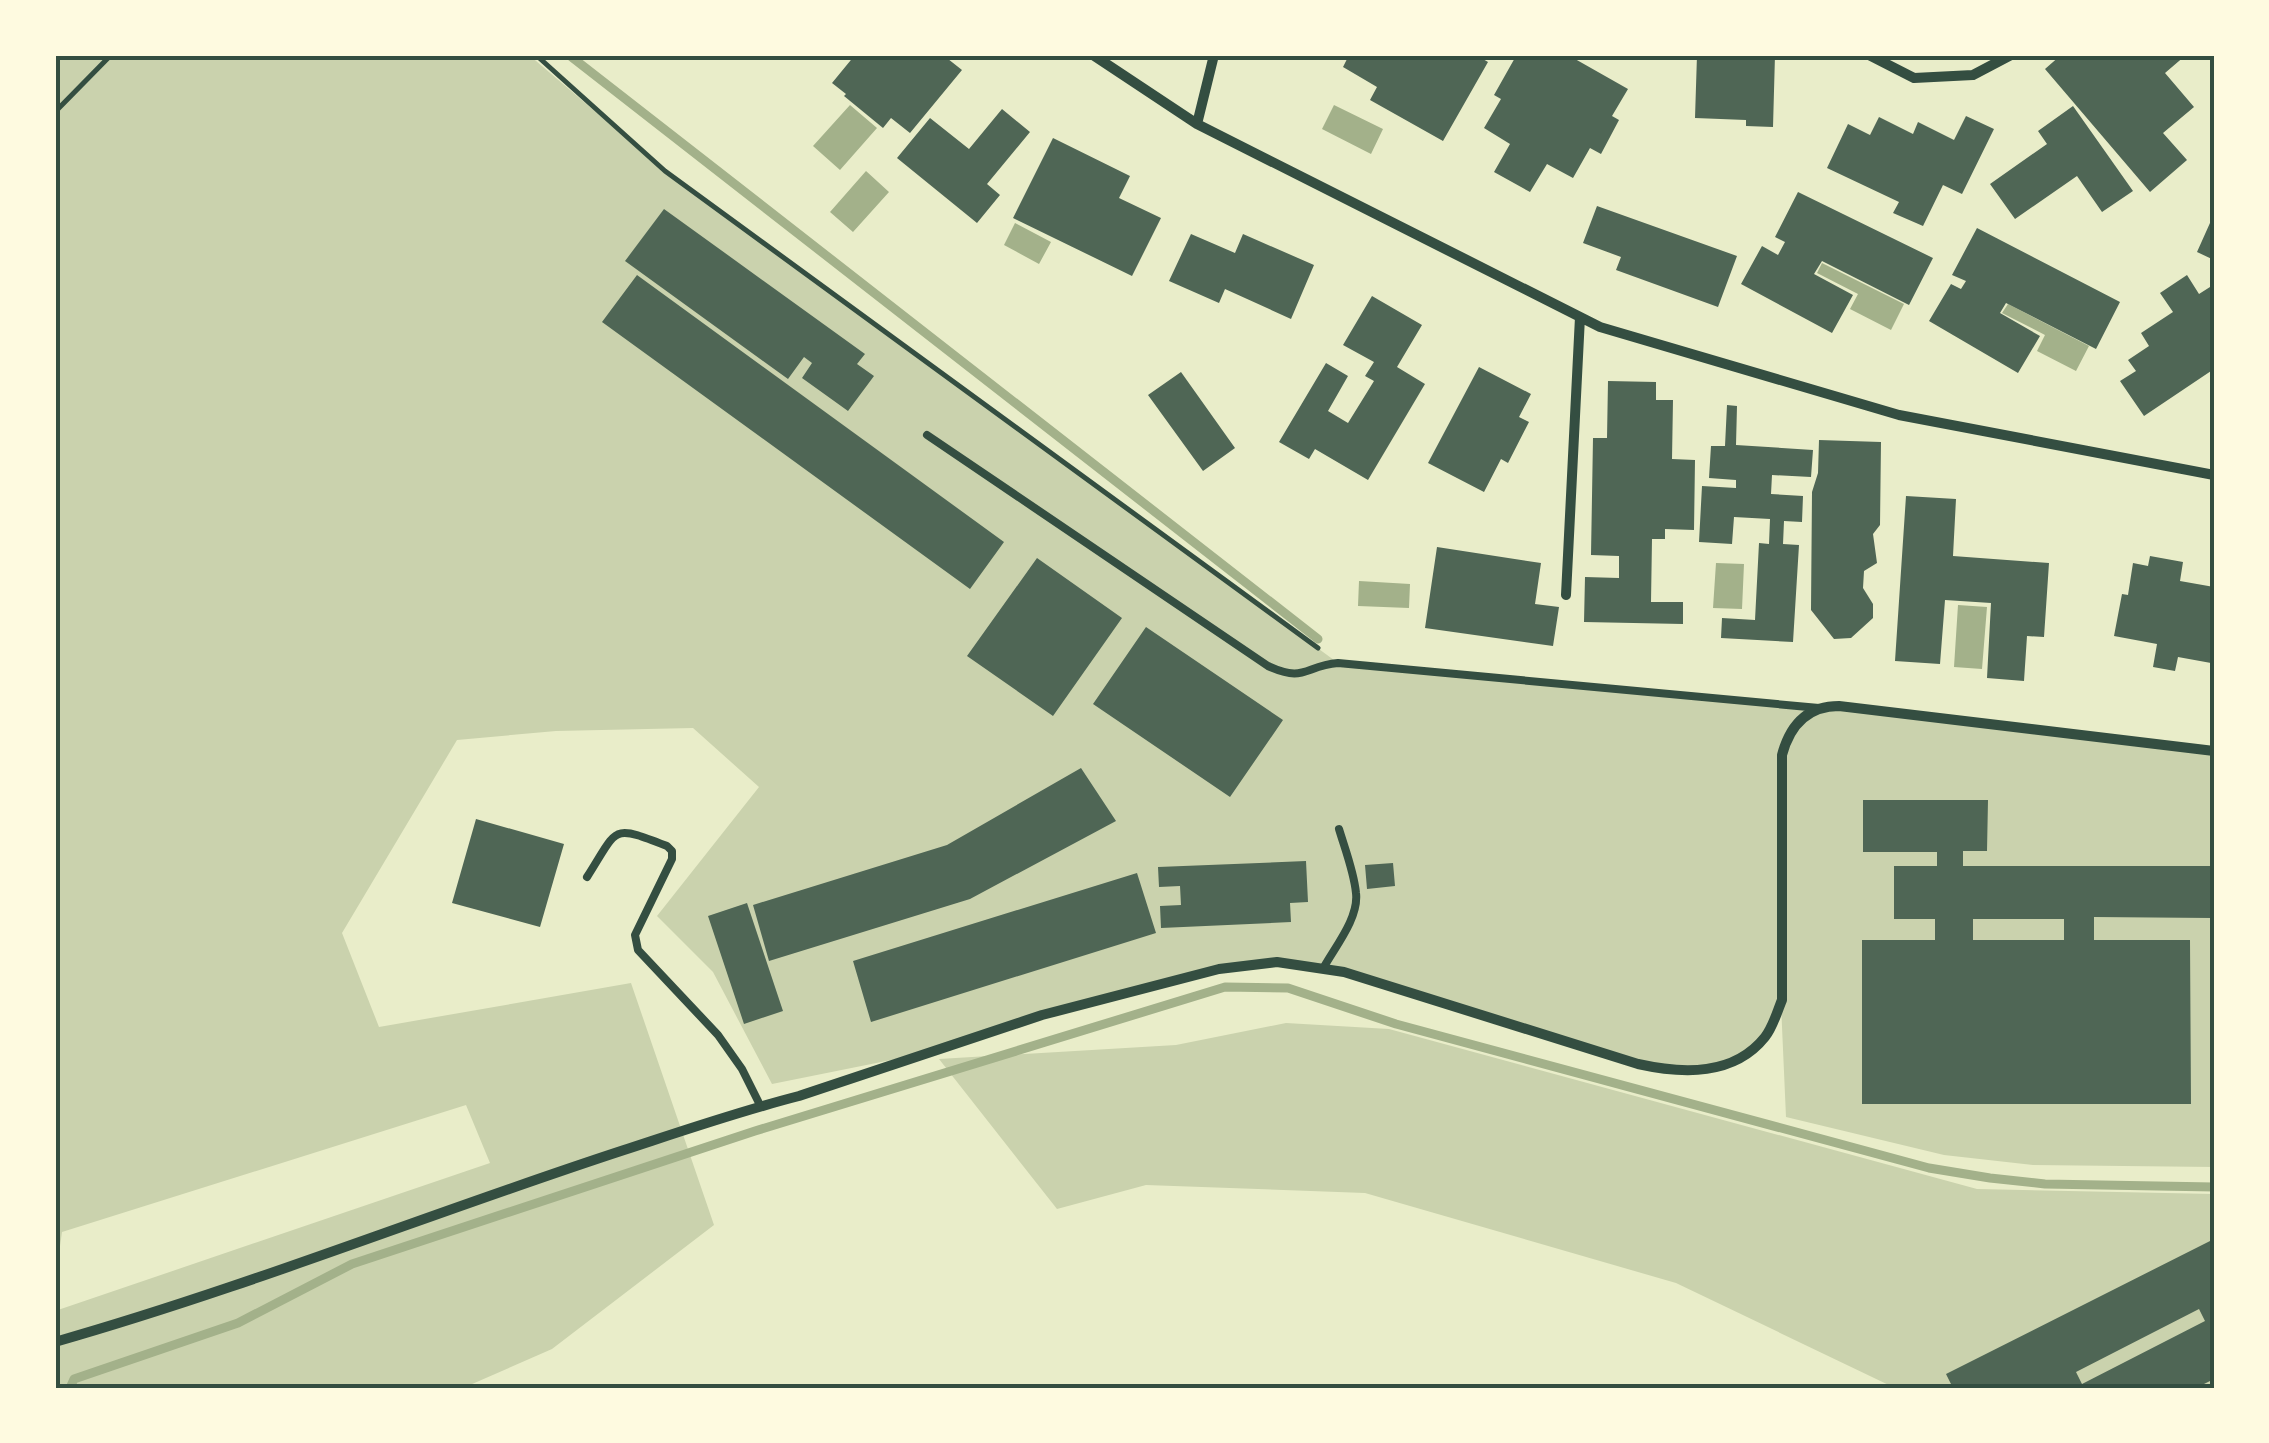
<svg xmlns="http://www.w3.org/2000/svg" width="2269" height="1443" viewBox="0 0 2269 1443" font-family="'Noto Serif',serif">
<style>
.green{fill:#cad2ad}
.water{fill:#a3b18a}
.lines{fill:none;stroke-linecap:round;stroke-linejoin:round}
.stream{stroke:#a3b18a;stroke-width:9}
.building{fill:#4f6655;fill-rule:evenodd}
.path{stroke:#344e41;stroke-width:5}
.service{stroke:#344e41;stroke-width:8}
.minor{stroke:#344e41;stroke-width:10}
.neatline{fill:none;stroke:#344e41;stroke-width:4}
</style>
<rect width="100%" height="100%" fill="#e9edc9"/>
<!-- green -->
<path class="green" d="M 55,55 L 529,55 L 665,171 L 1338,663 L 1827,707 L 2214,751 L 2214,1167 L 2033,1165 L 1944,1155 L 1786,1117 L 1781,1004 L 1765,1034 L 1746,1052 L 1722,1064 L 1693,1069 L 1637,1061 L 1339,969 L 1273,965 L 1222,967 L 911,1056 L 772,1084 L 713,972 L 657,916 L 759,787 L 693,728 L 556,731 L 457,740 L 342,933 L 379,1027 L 631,983 L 714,1225 L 552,1349 L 463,1388 L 55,1388 L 55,1311 L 490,1163 L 466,1105 L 62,1232 L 58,1260 L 55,1262 Z
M 1286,1023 L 1389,1029 L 1977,1189 L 2214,1194 L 2214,1388 L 1895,1388 L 1676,1283 L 1365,1193 L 1146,1185 L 1057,1209 L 939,1059 L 1176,1045 Z"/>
<!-- water -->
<path class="water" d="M 850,105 L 877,128 L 840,170 L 813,146 Z
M 1334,105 L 1383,129 L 1371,154 L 1322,129 Z
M 866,171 L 889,192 L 853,232 L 830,212 Z
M 1015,223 L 1051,242 L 1039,264 L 1004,245 Z
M 1822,263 L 1904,304 L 1891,330 L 1850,309 L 1858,294 L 1817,273 Z
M 2008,304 L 2089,346 L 2076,371 L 2037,351 L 2045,335 L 2002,313 Z
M 1716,563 L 1744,564 L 1742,609 L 1713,608 Z
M 1359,581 L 1410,584 L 1409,608 L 1358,606 Z
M 1958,605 L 1987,607 L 1982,669 L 1954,667 Z"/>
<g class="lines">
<!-- stream -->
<path class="stream" d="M 569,55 L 1318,639
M 70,1388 L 74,1379 L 238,1323 L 352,1264 L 755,1131 L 1225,987 L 1288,988 L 1396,1024 L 1929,1168 L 1990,1178 L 2045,1184 L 2214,1187"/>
</g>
<!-- building -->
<path class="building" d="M 855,55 L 943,55 L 962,70 L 910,133 L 891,118 L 883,128 L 844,96 L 846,94 L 832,83 Z
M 1349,55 L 1476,55 L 1488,62 L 1443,141 L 1370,100 L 1377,87 L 1343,67 Z
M 1526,55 L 1568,55 L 1628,89 L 1612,116 L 1619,120 L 1601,154 L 1590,148 L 1573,178 L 1547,164 L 1530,192 L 1494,172 L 1510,144 L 1484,128 L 1501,99 L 1494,95 L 1516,56 L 1523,60 Z
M 1697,55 L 1775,55 L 1773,127 L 1746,126 L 1746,120 L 1695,118 Z
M 2061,55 L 2186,55 L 2165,73 L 2194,107 L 2163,133 L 2187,160 L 2150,192 L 2045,69 Z
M 2073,106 L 2133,191 L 2102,212 L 2077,176 L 2015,219 L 1990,184 L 2047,144 L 2038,131 Z
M 1002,109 L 1030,132 L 987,184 L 1000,195 L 977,223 L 897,158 L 930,118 L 969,149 Z
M 1966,116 L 1994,129 L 1962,194 L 1943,185 L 1923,226 L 1893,213 L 1899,202 L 1827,168 L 1848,124 L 1870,135 L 1879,117 L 1913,134 L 1918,122 L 1954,140 Z
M 1053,138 L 1130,176 L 1119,198 L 1161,218 L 1132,276 L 1013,218 Z
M 1798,192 L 1933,258 L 1909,305 L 1822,261 L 1814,274 L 1853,295 L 1832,333 L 1741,284 L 1762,246 L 1778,255 L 1785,242 L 1775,237 Z
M 1597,206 L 1737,256 L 1718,307 L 1616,270 L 1621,257 L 1583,243 Z
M 664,209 L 865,354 L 857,364 L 874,376 L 848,411 L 802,378 L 812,363 L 804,357 L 788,379 L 625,261 Z
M 2214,214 L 2214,260 L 2197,252 Z
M 1977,228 L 2120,302 L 2096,349 L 2006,303 L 2000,313 L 2040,336 L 2018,373 L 1929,321 L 1951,284 L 1961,289 L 1966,281 L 1952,275 Z
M 1191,234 L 1235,253 L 1243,234 L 1314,265 L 1291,319 L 1225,289 L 1219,303 L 1169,281 Z
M 637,275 L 1004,542 L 970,589 L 602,322 Z
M 2187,275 L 2199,294 L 2210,287 L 2214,292 L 2214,369 L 2144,416 L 2120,381 L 2136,371 L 2128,360 L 2149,346 L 2141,333 L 2173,312 L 2160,293 Z
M 1372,296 L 1422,325 L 1397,367 L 1425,384 L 1368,480 L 1315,449 L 1309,459 L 1279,442 L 1326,363 L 1348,376 L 1328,411 L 1348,423 L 1374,381 L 1365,376 L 1374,362 L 1343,345 Z
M 1479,367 L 1531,394 L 1519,417 L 1529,422 L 1508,463 L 1501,459 L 1484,492 L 1428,463 Z
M 1181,372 L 1235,448 L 1203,471 L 1148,395 Z
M 1608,381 L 1656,382 L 1656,400 L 1673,400 L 1672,459 L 1695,460 L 1694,530 L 1665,529 L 1665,539 L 1652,539 L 1651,602 L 1683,602 L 1683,624 L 1584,622 L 1585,577 L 1619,578 L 1619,556 L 1591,555 L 1593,438 L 1607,438 Z
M 1727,405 L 1737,406 L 1736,445 L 1813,450 L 1811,477 L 1772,475 L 1771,494 L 1803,496 L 1802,522 L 1784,521 L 1783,544 L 1799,545 L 1793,642 L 1721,638 L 1722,618 L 1755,620 L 1759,543 L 1769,544 L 1770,519 L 1734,517 L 1732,544 L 1699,542 L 1702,486 L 1736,488 L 1736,480 L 1709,478 L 1711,446 L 1725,446 Z
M 1819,440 L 1881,442 L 1880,525 L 1873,534 L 1877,563 L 1864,571 L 1863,588 L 1873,604 L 1873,618 L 1851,638 L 1834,639 L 1811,610 L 1812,492 L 1818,473 Z
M 1906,496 L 1956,499 L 1953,556 L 2049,563 L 2044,637 L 2027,636 L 2024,681 L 1987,678 L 1991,603 L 1945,600 L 1940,664 L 1895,661 Z
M 1437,547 L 1541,563 L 1535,604 L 1559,607 L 1553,646 L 1425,628 Z
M 2150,556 L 2183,562 L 2180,581 L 2214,587 L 2214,643 L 2211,663 L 2178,657 L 2175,671 L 2153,667 L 2157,644 L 2114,636 L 2122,594 L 2128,595 L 2133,563 L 2148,566 Z
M 1037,558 L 1122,618 L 1053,716 L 967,656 Z
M 1146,627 L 1283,720 L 1230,797 L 1093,704 Z
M 1081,768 L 1116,821 L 970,899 L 769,961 L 753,905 L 947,845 Z
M 1863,800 L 1988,800 L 1987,851 L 1963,851 L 1963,866 L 2213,866 L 2212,918 L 2094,917 L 2094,940 L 2190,940 L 2191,1104 L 1862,1104 L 1862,940 L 1935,940 L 1935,919 L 1894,919 L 1894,866 L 1937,866 L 1937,852 L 1863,852 ZM 1973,919 L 2064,919 L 2064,940 L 1973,940 Z
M 476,819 L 564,844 L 540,927 L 452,903 Z
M 1306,861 L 1308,902 L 1290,903 L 1291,922 L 1161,928 L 1160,906 L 1181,905 L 1180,886 L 1159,887 L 1158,867 Z
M 1393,863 L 1395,886 L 1367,889 L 1365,865 Z
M 1137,873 L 1156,933 L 871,1022 L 853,961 Z
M 747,903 L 783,1011 L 744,1024 L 708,916 Z
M 2214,1239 L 2214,1379 L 2196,1388 L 1953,1388 L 1946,1374 ZM 2199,1309 L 2205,1321 L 2082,1384 L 2076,1372 Z"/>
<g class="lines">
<!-- path -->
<path class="path" d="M 536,55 L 665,171 L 1318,648
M 55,112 L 111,55"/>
<!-- service -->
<path class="service" d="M 927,435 L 1268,666 C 1305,683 1304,666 1338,663 L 1819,708
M 587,877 C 619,827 610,824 667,846 L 672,851 L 672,859 L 635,935 L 638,950 L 718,1035 L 742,1069 L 760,1105
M 1324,967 C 1335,947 1359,918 1356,893 C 1354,872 1345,849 1339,829"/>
<!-- minor -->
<path class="minor" d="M 1093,55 L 1197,124 L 1600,327 L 1899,415 L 2214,475
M 1869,55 L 1914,78 L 1973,75 L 2011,55
M 1197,124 L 1214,55
M 1566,595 L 1580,317
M 55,1342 C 248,1287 434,1212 624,1150 C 682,1131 740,1111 799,1096 L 1042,1015 L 1219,969 L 1277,962 L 1344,972 L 1638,1064 C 1683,1074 1734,1076 1765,1037 C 1773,1027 1777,1012 1782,1000 L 1782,755 C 1790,725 1807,706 1839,706 L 2214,751"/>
</g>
<!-- border -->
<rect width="2269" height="1443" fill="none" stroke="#fefae0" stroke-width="115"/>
<rect x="58" y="58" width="2154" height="1328" class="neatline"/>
</svg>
